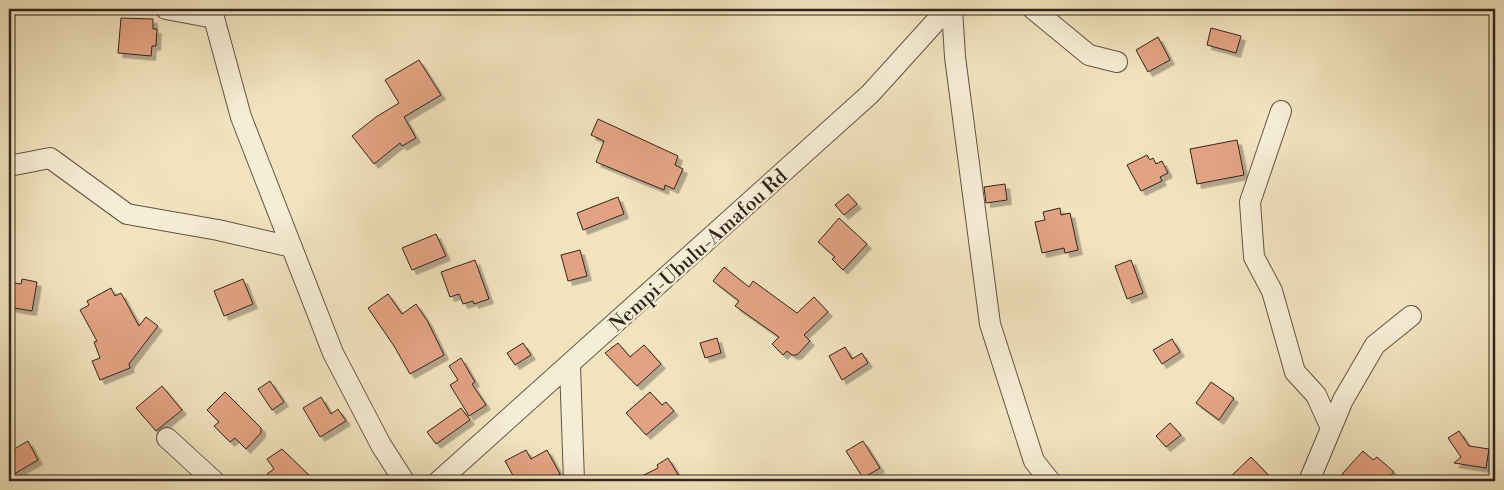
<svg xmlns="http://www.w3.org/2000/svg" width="1504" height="490" viewBox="0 0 1504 490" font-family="'Libre Bodoni',serif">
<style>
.building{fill:#e3a382;stroke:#31251d;filter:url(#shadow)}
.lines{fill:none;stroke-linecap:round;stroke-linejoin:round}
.minor-casing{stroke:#615445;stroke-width:22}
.minor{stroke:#f6edd5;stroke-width:20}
.labels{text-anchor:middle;stroke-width:4.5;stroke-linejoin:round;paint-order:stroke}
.street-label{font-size:20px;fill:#31251d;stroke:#f6edd5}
</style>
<defs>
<filter id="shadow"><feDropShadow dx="4.5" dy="4.5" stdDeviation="0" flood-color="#0004"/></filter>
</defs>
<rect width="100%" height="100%" fill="#f1e3be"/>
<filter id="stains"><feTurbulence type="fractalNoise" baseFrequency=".004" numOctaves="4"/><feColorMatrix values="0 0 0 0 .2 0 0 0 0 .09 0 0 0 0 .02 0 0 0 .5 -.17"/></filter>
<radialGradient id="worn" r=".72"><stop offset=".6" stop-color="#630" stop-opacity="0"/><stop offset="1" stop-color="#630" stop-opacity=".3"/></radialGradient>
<!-- building -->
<path class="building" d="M 121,18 L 153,19 L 153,29 L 157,29 L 156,46 L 152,46 L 151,56 L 118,53 Z
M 1211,28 L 1241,36 L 1236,53 L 1207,45 Z
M 1158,37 L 1170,60 L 1148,72 L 1136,50 Z
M 419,60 L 441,95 L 404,117 L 416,138 L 402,146 L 400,143 L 374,164 L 352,136 L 376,117 L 399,103 L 385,80 Z
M 598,119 L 678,156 L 675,165 L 683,169 L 674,189 L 665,185 L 664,190 L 596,162 L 604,141 L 591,135 Z
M 1237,140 L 1244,175 L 1197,184 L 1190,149 Z
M 1147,155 L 1150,160 L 1153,158 L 1156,164 L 1162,161 L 1168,173 L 1160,177 L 1162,181 L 1141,191 L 1127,165 Z
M 1005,184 L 1007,200 L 986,203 L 984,187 Z
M 848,194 L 857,204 L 844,215 L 835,205 Z
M 618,197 L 624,214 L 583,230 L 577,213 Z
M 1060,208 L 1061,215 L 1070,213 L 1078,250 L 1065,253 L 1064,248 L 1042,253 L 1035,222 L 1045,220 L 1043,212 Z
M 839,218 L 867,244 L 843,270 L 832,259 L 835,257 L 818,242 Z
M 436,234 L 446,256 L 412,270 L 402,248 Z
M 580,250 L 587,276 L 568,281 L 561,255 Z
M 475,260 L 489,299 L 474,304 L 473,301 L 463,304 L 459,294 L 450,297 L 441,272 Z
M 1131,260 L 1143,293 L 1127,299 L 1115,266 Z
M 724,267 L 749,287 L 753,281 L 797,313 L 814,297 L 828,312 L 804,335 L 810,341 L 797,355 L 792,355 L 787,351 L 783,355 L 772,344 L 779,337 L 735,306 L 739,301 L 713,281 Z
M 22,279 L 37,282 L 32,311 L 9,307 L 9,282 L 21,284 Z
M 243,279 L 253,304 L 224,316 L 214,291 Z
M 111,288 L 115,296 L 121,293 L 139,326 L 146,317 L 158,326 L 129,364 L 130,368 L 100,380 L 92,361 L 100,358 L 94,342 L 97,341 L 80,310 L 89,305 L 87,301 Z
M 388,294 L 402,314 L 416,304 L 428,322 L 444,355 L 410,374 L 394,346 L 368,308 Z
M 717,338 L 721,353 L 705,358 L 700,343 Z
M 1172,339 L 1180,352 L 1162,364 L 1153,350 Z
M 523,343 L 531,355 L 515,365 L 507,353 Z
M 618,343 L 630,357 L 644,345 L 661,364 L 637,386 L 605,353 Z
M 845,347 L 852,359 L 862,353 L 868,363 L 842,380 L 829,356 Z
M 461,358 L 475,382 L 472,384 L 486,405 L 469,416 L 450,385 L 458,380 L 449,366 Z
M 270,381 L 284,402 L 272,410 L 258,389 Z
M 1211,382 L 1234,398 L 1219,420 L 1196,403 Z
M 162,386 L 182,410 L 156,431 L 136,408 Z
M 225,392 L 261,428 L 261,433 L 246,449 L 235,438 L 230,442 L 214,426 L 219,422 L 207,410 Z
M 650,392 L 662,405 L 666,402 L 674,411 L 646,435 L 626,413 Z
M 321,397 L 331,414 L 338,409 L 346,421 L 320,437 L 303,408 Z
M 461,408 L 470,420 L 436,444 L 427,432 Z
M 1170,423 L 1181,435 L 1166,447 L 1156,436 Z
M 1459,431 L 1469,446 L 1489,449 L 1486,468 L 1454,463 L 1461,457 L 1448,438 Z
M 28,441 L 38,460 L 9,477 L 9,452 Z
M 863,441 L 880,468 L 863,478 L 846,451 Z
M 282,449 L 315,481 L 272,481 L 267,474 L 274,469 L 267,459 Z
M 526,450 L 531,459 L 547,450 L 560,474 L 547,481 L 516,481 L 505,461 Z
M 1363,451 L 1373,460 L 1377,457 L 1394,472 L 1385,481 L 1350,481 L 1342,474 Z
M 1251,457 L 1274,481 L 1226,481 Z
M 668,458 L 682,481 L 632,481 L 658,468 L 657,465 Z"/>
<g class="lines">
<!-- minor casing -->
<g class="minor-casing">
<path id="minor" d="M 166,9 L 214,18 L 241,117 L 333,353 L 381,445 L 404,481
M 952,9 L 955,57 L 990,324 L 1034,461 L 1050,481
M 1033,9 L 1089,55 L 1117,62
M 1281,111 L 1250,202 L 1254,257 L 1272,291 L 1295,372 L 1316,395 L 1331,428
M 9,166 L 50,158 L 127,214 L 218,230 L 292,247
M 570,366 L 574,481
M 167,438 L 214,481
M 439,481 L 870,94 L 947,9
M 1309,481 L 1343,400 L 1375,345 L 1411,316"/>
</g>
<!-- minor -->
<use href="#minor" class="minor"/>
</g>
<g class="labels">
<!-- street labels -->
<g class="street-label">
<text transform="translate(698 250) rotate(-42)" y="7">Nempi-Ubulu-Amafou Rd</text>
</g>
</g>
<!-- margin -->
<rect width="1504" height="490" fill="none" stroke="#f1e3be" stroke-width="30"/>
<rect x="10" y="10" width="1484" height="470" fill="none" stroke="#31251d" stroke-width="2.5"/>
<rect x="15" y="15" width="1474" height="460" fill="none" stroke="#31251d"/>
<rect width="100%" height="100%" filter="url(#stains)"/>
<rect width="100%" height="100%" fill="url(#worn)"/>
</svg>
